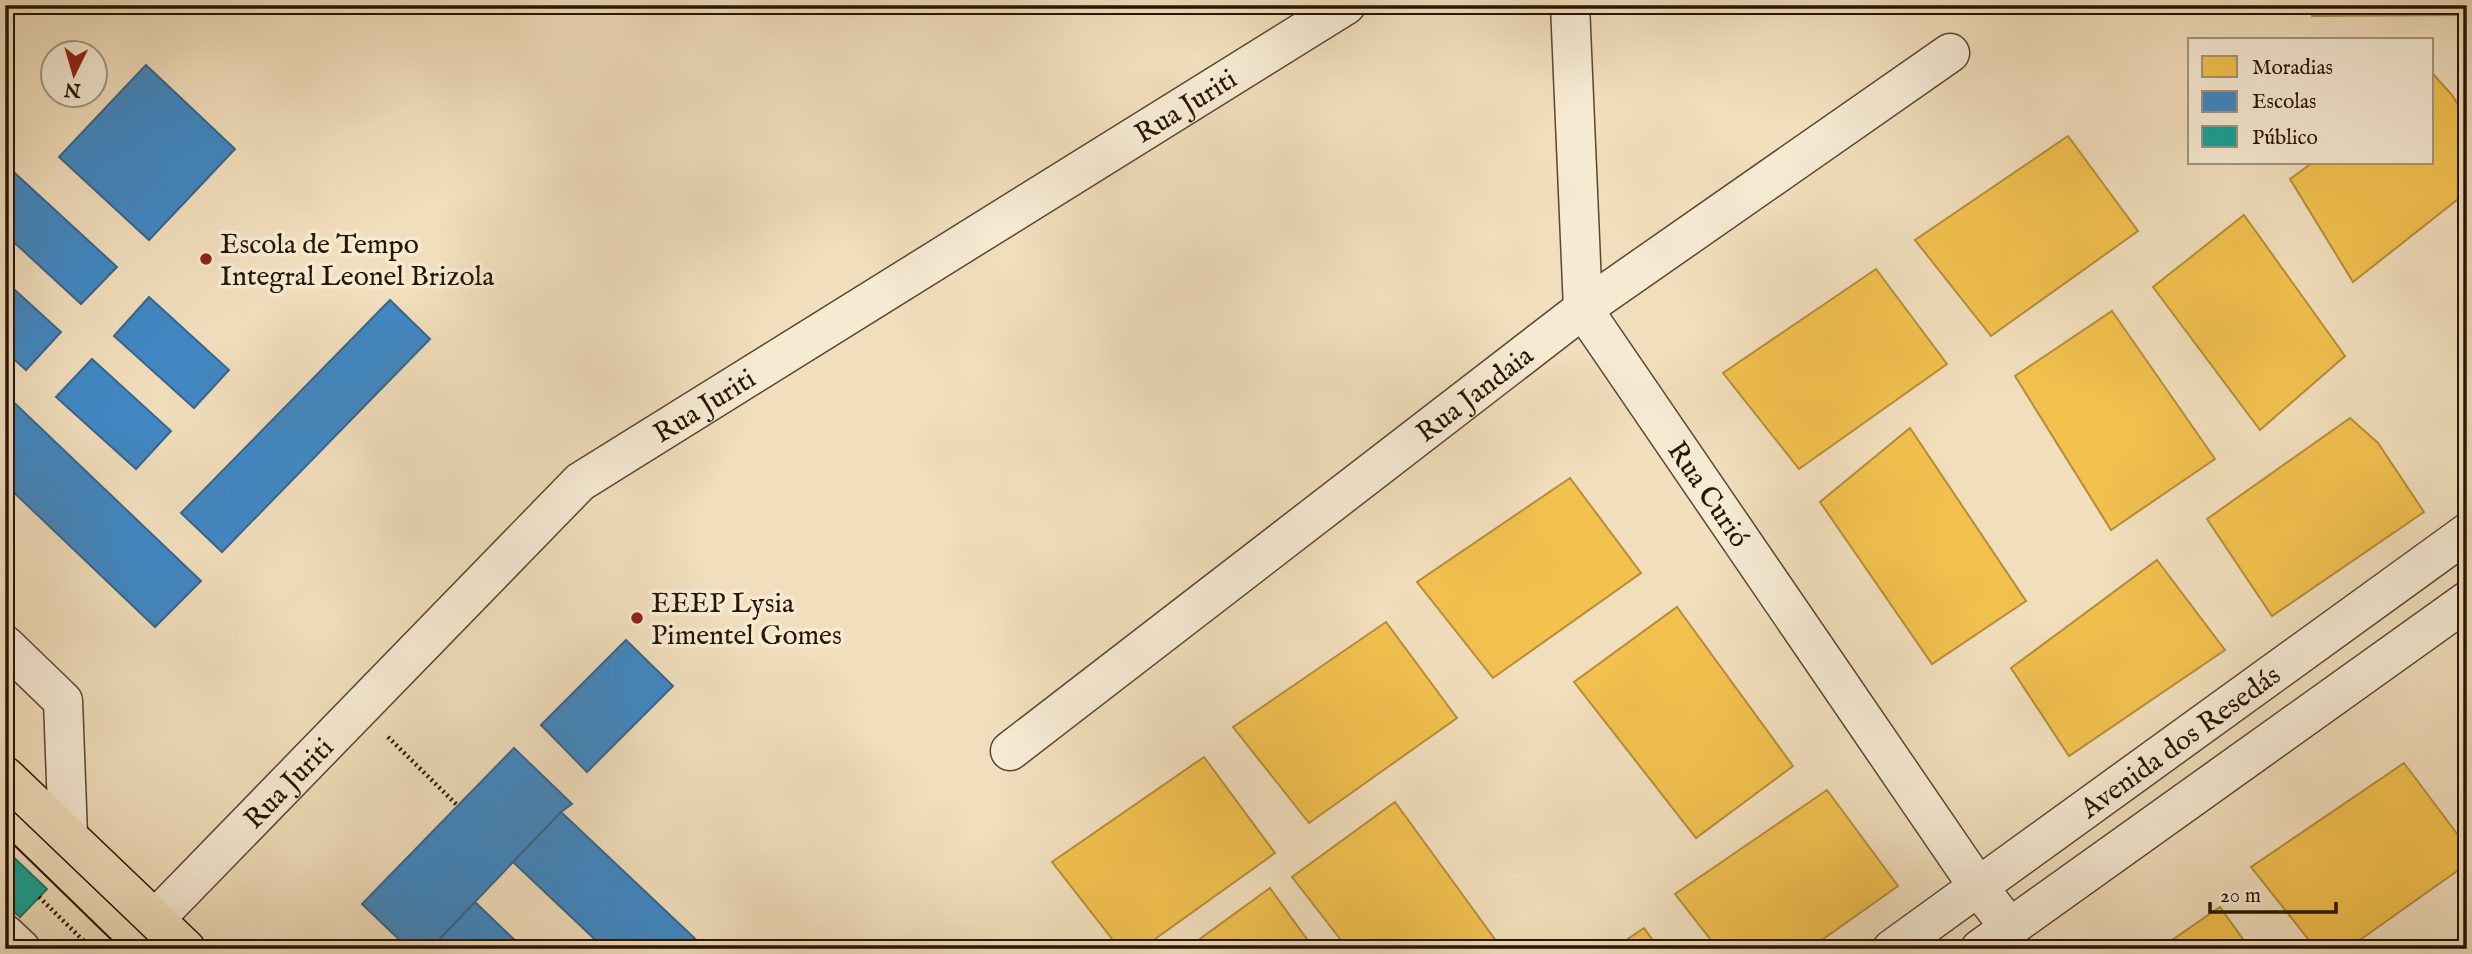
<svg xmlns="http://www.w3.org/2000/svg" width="2472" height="954" viewBox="0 0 2472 954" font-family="'IM FELL English',serif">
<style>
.homes{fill:#f2c14e;stroke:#b58d38;stroke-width:2}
.schools{fill:#3f88c5;stroke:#38668b;stroke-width:2}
.public{fill:#17a398;stroke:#1c786c;stroke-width:2}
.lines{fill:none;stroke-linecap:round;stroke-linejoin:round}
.minor-casing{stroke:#5a4732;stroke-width:41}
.major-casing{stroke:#281504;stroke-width:41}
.path{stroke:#281504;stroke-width:4.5;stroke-dasharray:2 3.5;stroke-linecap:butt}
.minor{stroke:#f6ead3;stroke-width:38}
.major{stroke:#f1debc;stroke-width:38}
.tram{stroke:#281504;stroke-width:2}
.poi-dot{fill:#8f2418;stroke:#f6ead3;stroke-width:2.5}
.labels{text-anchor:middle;stroke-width:7;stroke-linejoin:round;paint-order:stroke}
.street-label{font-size:28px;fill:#281504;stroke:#f6ead3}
.poi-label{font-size:28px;fill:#281504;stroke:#f6ead3;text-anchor:start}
</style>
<rect width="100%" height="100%" fill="#f1debc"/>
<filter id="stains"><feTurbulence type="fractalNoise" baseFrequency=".00286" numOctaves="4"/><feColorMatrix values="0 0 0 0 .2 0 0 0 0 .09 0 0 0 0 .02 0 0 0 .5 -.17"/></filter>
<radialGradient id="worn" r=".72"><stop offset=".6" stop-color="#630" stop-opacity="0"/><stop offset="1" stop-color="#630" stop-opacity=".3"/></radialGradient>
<!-- homes -->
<path class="homes" d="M 2086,5 L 2272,5 L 2273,13 L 2086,14 Z
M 2311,5 L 2467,5 L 2467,15 L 2312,16 Z
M 2433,74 L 2452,95 L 2467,119 L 2467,192 L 2353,282 L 2290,179 L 2312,163 L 2432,163 Z
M 2068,136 L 2138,231 L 1991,336 L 1915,240 Z
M 2244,215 L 2345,356 L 2260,430 L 2153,287 Z
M 1876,269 L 1947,364 L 1799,469 L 1723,373 Z
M 2112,311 L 2215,459 L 2111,530 L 2015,376 Z
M 2350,418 L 2378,443 L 2424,512 L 2272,616 L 2207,519 Z
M 1910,428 L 2026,601 L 1932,664 L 1820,502 Z
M 1570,478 L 1641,573 L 1493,678 L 1417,582 Z
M 2157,560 L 2225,650 L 2069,756 L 2011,668 Z
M 1677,607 L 1793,766 L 1696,838 L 1574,682 Z
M 1386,622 L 1457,718 L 1309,823 L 1233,727 Z
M 1204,757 L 1275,853 L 1141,949 L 1120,949 L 1052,862 Z
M 2404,763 L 2467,847 L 2467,864 L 2347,949 L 2316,949 L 2251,867 Z
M 1827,790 L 1898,886 L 1809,949 L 1718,949 L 1675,894 Z
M 1395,802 L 1502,949 L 1348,949 L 1292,877 Z
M 1270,888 L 1314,949 L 1186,949 Z
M 2220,907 L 2250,949 L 2159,949 Z
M 1644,928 L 1659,949 L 1613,949 Z"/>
<!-- schools -->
<path class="schools" d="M 146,65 L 235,149 L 149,240 L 59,157 Z
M 5,164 L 117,267 L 81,304 L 5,234 Z
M 5,281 L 61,332 L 26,370 L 5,351 Z
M 149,297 L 229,370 L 194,408 L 114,336 Z
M 390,300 L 430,339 L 222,552 L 181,513 Z
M 92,359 L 171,431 L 136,469 L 56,397 Z
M 5,394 L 201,581 L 155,627 L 5,484 Z
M 626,640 L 673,686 L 587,772 L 541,725 Z
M 514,748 L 572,804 L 561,812 L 430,949 L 409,949 L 362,904 Z
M 561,812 L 706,949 L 605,949 L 513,862 Z
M 475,902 L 524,949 L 434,949 L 432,947 Z"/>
<!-- public -->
<path class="public" d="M 5,849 L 47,889 L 20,917 L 5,903 Z"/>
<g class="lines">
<!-- minor casing -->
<g class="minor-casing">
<g id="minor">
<path id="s1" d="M 1570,5 L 1583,309 L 1979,888 L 2010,928"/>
<path d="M 5,645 L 63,701 L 68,835"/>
<path id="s2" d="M 1010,751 L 1583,309 L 1950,53"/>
<path id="s3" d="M 156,918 L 580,482 L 1346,5"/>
<path d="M 5,934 L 21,949"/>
<path id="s4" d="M 1892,949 L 2467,533"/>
<path d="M 1980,949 L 2467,601"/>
</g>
</g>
<!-- major casing -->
<g class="major-casing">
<path id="major" d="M 5,776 L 186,949"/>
</g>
<!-- path -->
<path class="path" d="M 5,498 L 12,490
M 388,737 L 458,806
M 39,897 L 92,949
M 61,942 L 68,949"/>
<!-- minor -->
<use href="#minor" class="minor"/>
<!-- major -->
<use href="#major" class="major"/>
<!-- tram -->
<path class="tram" d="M 5,836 L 121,949"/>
</g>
<!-- markers -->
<g class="poi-dot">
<circle cx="206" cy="259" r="7"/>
<circle cx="637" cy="618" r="7"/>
</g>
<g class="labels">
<!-- street labels -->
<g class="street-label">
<text dy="10" stroke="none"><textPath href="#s3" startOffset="1321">Rua Juriti</textPath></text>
<text dy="10" stroke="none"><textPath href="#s2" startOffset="586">Rua Jandaia</textPath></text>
<text dy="10" stroke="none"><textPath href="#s3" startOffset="754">Rua Juriti</textPath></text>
<text dy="10" stroke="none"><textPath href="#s1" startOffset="528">Rua Curió</textPath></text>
<text dy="10" stroke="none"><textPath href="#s4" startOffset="355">Avenida dos Resedás</textPath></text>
<text dy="10" stroke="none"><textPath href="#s3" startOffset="189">Rua Juriti</textPath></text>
</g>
<!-- poi labels -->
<g class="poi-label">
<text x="220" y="253">Escola de Tempo<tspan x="220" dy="32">Integral Leonel Brizola</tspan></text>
<text x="651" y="612">EEEP Lysia<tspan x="651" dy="32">Pimentel Gomes</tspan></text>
</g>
</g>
<!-- margin -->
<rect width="2472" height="954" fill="none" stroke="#f1debc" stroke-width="28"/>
<rect x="7" y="7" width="2458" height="940" fill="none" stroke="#281504" stroke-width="3.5"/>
<rect x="14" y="14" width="2444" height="926" fill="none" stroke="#281504" stroke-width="2"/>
<!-- legend -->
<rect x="2188" y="38" width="245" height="126" fill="#f6ead3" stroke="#a49580" stroke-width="2"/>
<rect x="2202" y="56" width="35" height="21" fill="#f2c14e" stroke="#a49580" stroke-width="2"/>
<text x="2252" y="74" font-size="21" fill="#281504">Moradias</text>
<rect x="2202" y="91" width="35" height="21" fill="#3f88c5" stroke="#a49580" stroke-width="2"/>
<text x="2252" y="108" font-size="21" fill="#281504">Escolas</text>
<rect x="2202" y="126" width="35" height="21" fill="#17a398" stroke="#a49580" stroke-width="2"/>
<text x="2252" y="144" font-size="21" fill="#281504">Público</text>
<!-- north arrow -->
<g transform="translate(74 74) rotate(185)"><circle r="33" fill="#f6ead3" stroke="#a49580" stroke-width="2"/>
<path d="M0-5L12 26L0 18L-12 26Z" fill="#8f2418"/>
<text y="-10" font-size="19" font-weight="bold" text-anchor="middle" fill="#281504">N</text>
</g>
<!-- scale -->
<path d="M2210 902v10h126v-10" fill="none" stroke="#281504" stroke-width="3.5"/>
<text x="2220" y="902" font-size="21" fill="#281504" stroke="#f6ead3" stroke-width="5" paint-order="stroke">20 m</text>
<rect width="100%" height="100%" filter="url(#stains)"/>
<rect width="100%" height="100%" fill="url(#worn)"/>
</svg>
